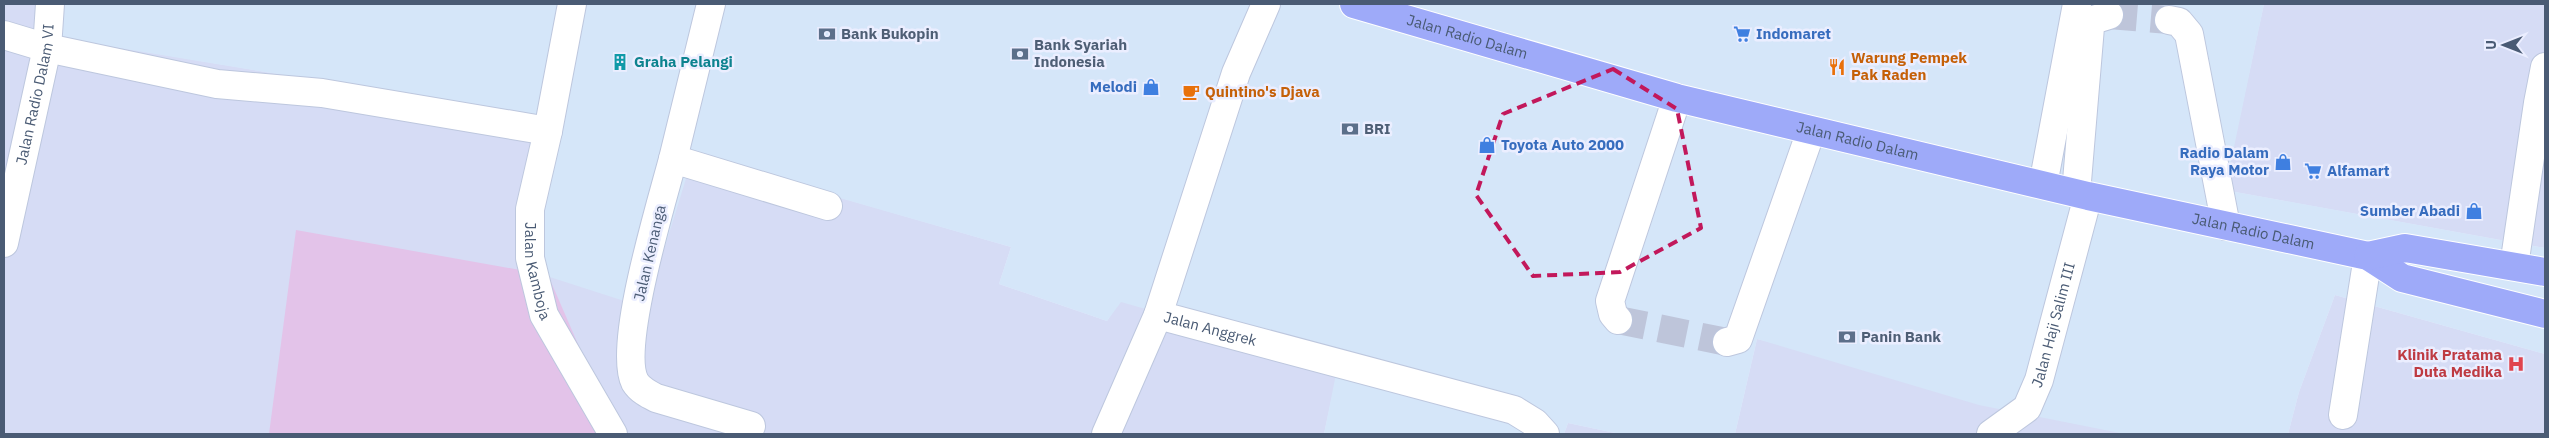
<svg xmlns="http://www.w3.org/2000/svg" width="2549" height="438" viewBox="0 0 2549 438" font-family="'IBM Plex Sans',sans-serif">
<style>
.residential{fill:#d6dcf5}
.commercial{fill:#d5e6f9}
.green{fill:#e3c3e9}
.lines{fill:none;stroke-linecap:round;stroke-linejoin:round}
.minor-tunnel{stroke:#bec5da;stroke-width:28;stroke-dasharray:28 14;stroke-linecap:butt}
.minor-casing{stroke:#bdc7de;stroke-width:30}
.major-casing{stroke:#fff;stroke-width:30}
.minor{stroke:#fff;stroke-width:28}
.major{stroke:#9eaaf9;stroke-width:28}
.marked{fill:none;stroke:#c2185b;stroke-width:4;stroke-dasharray:10 6;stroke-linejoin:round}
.labels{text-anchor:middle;stroke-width:5;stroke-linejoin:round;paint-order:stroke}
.service-label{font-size:15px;font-weight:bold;fill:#4e5e75;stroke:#ebeeff;text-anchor:start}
.shop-label{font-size:15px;font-weight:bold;fill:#366cbe;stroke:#ebeeff;text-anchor:start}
.street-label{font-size:15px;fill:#4a5b74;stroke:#ebeeff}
.food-label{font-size:15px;font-weight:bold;fill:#c56008;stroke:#ebeeff;text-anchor:start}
.culture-label{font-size:15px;font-weight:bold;fill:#0d838f;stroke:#ebeeff;text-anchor:start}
.health-label{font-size:15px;font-weight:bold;fill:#be3a42;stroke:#ebeeff;text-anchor:end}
</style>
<rect width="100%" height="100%" fill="#e5e8fc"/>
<!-- residential -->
<path class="residential" d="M 4,4 L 65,4 L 58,37 L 338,84 L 554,123 L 528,270 L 548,275 L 693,155 L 1011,247 L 999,284 L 1107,321 L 1120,301 L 1339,364 L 1324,434 L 4,434 Z
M 2264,4 L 2545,4 L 2545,248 L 2224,190 Z
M 2335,295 L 2545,354 L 2545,434 L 2288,434 L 2299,392 Z
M 1757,339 L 2150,434 L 1735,434 Z
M 1568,423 L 1620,434 L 1564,434 Z"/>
<!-- commercial -->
<path class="commercial" d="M 65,4 L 2264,4 L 2225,190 L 2545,248 L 2545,354 L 2335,295 L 2299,392 L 2288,434 L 2125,434 L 1979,405 L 1757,339 L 1735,434 L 1620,434 L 1568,423 L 1564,434 L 1324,434 L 1338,364 L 1121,302 L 1107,321 L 999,284 L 1011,247 L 693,156 L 646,308 L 528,270 L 554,123 L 338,84 L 58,38 Z"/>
<!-- green -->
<path class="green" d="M 296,230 L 548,275 L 594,381 L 628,434 L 269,434 Z"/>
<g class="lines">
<!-- minor-tunnel -->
<path class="minor-tunnel" d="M 2109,15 L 2169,20
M 1618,320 L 1727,342"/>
<!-- minor casing -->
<g class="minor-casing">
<g id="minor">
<path id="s1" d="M 572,4 L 548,131 L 530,209 L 530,258 L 544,315 L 613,434"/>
<path d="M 711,4 C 698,55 686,107 673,159 C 662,201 617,347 635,382 C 640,390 648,394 656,398 L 751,426"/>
<path d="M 2169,20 L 2179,22 L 2189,34 L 2226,226"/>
<path d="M 4,35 L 47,48 L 217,84 L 322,93 L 548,131"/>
<path d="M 673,159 L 828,206"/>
<path d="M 2043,185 L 2077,4"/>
<path d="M 2076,193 L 2090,27 L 2093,20 L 2109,15"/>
<path id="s2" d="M 4,243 L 47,48 L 50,4"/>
<path d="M 2514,266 L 2538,103 L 2545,67"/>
<path id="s3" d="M 1158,315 L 1514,410 L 1535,423 L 1545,434"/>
<path d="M 1618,320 L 1613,314 L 1610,301 L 1677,98"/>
<path d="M 1727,342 L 1738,339 L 1811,131"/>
<path d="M 2343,415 L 2368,256"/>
<path d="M 1106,434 L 1158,315 L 1236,73 L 1266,4"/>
<path id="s4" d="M 1991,434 L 2027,408 L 2039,380 L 2088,196"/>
</g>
</g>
<!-- major casing -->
<g class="major-casing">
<g id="major">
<path id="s5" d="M 1354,4 L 1677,98 L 2088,196 L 2368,256 L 2402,278 L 2545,314"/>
<path d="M 2368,256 L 2405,248 L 2545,272"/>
</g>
</g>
<!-- minor -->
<use href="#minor" class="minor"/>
<!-- major -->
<use href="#major" class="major"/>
</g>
<!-- marked area -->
<path class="marked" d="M 1613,69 L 1677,109 L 1701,228 L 1620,272 L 1533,276 L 1476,195 L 1503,114 Z"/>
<!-- icons -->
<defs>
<g id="bank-bare" transform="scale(1.35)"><path d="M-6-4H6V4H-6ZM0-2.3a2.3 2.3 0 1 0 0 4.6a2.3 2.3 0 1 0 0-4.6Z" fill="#5c6f8a" stroke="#ebeeff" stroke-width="2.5" paint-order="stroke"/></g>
<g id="supermarket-bare" transform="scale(1.35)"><path d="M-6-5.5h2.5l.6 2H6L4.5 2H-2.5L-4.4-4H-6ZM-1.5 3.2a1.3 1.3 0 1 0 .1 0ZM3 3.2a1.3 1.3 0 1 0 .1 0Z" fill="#3f7fe0" stroke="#ebeeff" stroke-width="2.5" paint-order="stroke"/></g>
<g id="building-bare" transform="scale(1.35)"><path d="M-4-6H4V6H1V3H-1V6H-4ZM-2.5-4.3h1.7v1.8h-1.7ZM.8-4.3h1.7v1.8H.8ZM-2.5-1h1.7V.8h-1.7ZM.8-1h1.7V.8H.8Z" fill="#0f9aa8" stroke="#ebeeff" stroke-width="2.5" paint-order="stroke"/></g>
<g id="restaurant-bare" transform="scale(1.35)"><path d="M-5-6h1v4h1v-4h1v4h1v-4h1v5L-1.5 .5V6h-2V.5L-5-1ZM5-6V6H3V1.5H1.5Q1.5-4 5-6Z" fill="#e8710a" stroke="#ebeeff" stroke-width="2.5" paint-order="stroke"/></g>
<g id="shop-bare" transform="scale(1.35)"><path d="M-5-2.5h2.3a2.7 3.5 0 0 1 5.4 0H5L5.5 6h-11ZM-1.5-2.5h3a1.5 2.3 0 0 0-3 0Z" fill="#3f7fe0" stroke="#ebeeff" stroke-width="2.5" paint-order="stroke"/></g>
<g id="cafe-bare" transform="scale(1.35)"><path d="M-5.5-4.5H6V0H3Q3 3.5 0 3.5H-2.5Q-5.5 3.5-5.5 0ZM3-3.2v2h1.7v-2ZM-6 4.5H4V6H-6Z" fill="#e8710a" stroke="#ebeeff" stroke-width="2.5" paint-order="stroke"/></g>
<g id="hospital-bare" transform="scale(1.35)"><path d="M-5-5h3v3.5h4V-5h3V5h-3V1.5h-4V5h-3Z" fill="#e0444e" stroke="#ebeeff" stroke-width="2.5" paint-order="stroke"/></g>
</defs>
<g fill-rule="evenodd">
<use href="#bank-bare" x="827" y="34"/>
<use href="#supermarket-bare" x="1742" y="34"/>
<use href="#bank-bare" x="1020" y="54"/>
<use href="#building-bare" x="620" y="62"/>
<use href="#restaurant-bare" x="1837" y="67"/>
<use href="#shop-bare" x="1151" y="87"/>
<use href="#cafe-bare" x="1191" y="92"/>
<use href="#bank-bare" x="1350" y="129"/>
<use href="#shop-bare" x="1487" y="145"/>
<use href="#shop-bare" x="2283" y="162"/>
<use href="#supermarket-bare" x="2313" y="171"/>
<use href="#shop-bare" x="2474" y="211"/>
<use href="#bank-bare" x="1847" y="337"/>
<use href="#hospital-bare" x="2516" y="364"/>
</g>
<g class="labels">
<!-- service labels -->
<g class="service-label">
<text x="841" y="39">Bank Bukopin</text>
<text x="1034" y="50">Bank Syariah<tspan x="1034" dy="17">Indonesia</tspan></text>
<text x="1364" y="134">BRI</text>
<text x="1861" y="342">Panin Bank</text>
</g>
<!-- shop labels -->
<g class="shop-label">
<text x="1756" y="39">Indomaret</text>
<text x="1137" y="92" text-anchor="end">Melodi</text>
<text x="1501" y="150">Toyota Auto 2000</text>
<text x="2269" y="158" text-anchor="end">Radio Dalam<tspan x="2269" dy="17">Raya Motor</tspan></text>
<text x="2327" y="176">Alfamart</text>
<text x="2460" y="216" text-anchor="end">Sumber Abadi</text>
</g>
<!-- street labels -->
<g class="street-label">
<text dy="5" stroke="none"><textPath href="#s5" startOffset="118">Jalan Radio Dalam</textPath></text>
<text dy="5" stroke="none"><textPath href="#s2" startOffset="152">Jalan Radio Dalam VI</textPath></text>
<text dy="5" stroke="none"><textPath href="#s5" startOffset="522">Jalan Radio Dalam</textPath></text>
<text dy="5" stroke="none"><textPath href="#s5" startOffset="928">Jalan Radio Dalam</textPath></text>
<text transform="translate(650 253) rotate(-77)" y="5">Jalan Kenanga</text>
<text dy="5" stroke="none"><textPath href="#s1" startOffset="272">Jalan Kamboja</textPath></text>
<text dy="5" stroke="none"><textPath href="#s4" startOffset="132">Jalan Haji Salim III</textPath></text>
<text dy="5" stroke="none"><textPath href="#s3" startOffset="54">Jalan Anggrek</textPath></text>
</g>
<!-- food labels -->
<g class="food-label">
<text x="1851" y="63">Warung Pempek<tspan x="1851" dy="17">Pak Raden</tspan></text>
<text x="1205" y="97">Quintino's Djava</text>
</g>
<!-- culture labels -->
<g class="culture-label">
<text x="634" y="67">Graha Pelangi</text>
</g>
<!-- health labels -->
<g class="health-label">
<text x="2502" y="360">Klinik Pratama<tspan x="2502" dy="17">Duta Medika</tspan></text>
</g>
</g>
<!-- border -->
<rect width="2549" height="438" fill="none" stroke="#4a5b74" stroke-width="10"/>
<!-- north arrow -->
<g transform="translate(2504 45) rotate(270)" stroke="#ebeeff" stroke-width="4" paint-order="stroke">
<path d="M0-4L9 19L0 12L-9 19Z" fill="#4a5b74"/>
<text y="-8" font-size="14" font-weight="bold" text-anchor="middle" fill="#4a5b74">U</text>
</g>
</svg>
